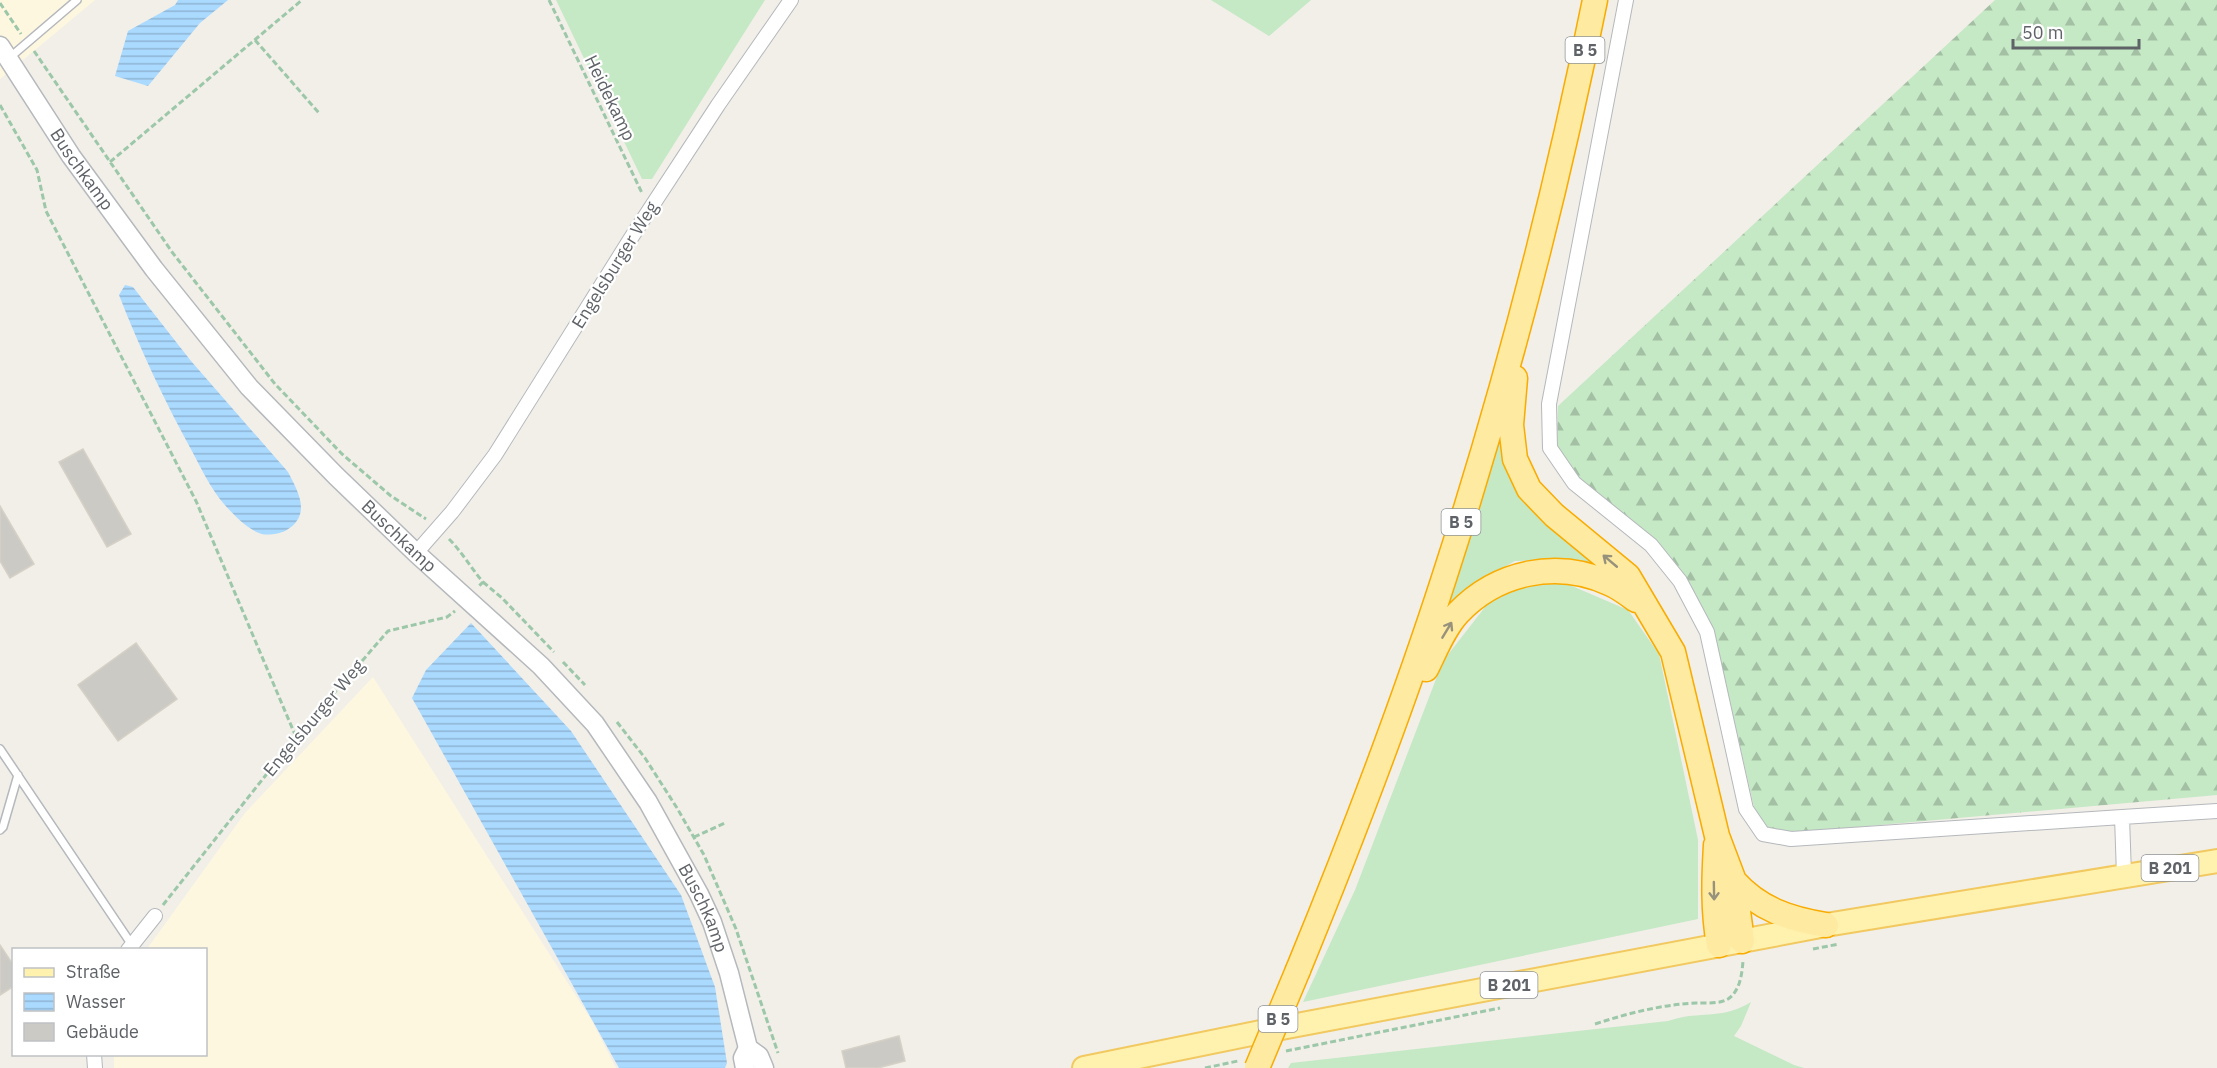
<svg xmlns="http://www.w3.org/2000/svg" width="2217" height="1068" viewBox="0 0 2217 1068" font-family="'IBM Plex Sans',sans-serif">
<style>
.commercial{fill:#fef7e0}
.grass{fill:#c5e8c5}
.forest{fill:url(#forest-firs)}
.water{fill:url(#water-rules)}
.building{fill:#cccac5;stroke:#d6d1c6;stroke-width:1.5}
.lines{fill:none;stroke-linecap:round;stroke-linejoin:round}
.service-casing{stroke:#b5b8bc;stroke-width:10}
.minor-casing{stroke:#b5b8bc;stroke-width:16}
.tertiary-casing{stroke:#b5b8bc;stroke-width:21}
.primary-casing{stroke:#f2c960;stroke-width:26}
.trunk-casing{stroke:#f9ab00;stroke-width:27}
.path{stroke:#9cc7a9;stroke-width:3;stroke-dasharray:6 3;stroke-linecap:butt}
.service{stroke:#fff;stroke-width:7}
.minor{stroke:#fff;stroke-width:14}
.tertiary{stroke:#fff;stroke-width:18}
.primary{stroke:#fff2af;stroke-width:22}
.trunk{stroke:#feeaa1;stroke-width:24}
.trunk-bridge-casing{stroke:#f9ab00;stroke-width:27;stroke-linecap:butt}
.trunk-bridge{stroke:#feeaa1;stroke-width:24}
.oneway{stroke:#97927c}
.labels{text-anchor:middle;stroke-width:4.5;stroke-linejoin:round;paint-order:stroke}
.shield{fill:#fff;stroke:#8f9295;stroke-width:1.5}
.shield-label{font-size:16px;font-weight:bold;fill:#5f6368}
.street-label{font-size:18px;fill:#5f6368;stroke:#fff}
</style>
<defs>
<pattern id="forest-firs" width="22" height="20" patternUnits="userSpaceOnUse" patternTransform="scale(1.5)"><rect width="22" height="20" fill="#c5e8c5"/><path d="M5 1l3.5 6h-7zM16 11l3.5 6h-7z" fill="#a3c0a4"/></pattern>
<pattern id="water-rules" width="6" height="5" patternUnits="userSpaceOnUse" patternTransform="scale(1.5)"><rect width="6" height="5" fill="#aadaff"/><path d="M0 2.5h6" fill="none" stroke="#8eb4d2"/></pattern>
</defs>
<rect width="100%" height="100%" fill="#f1efe8"/>
<!-- commercial -->
<path class="commercial" d="M 0,0 L 95,0 L 0,79 Z
M 373,677 L 592,1021 L 616,1068 L 114,1068 L 114,1055 L 206,1054 L 206,950 L 147,949 L 245,813 Z"/>
<!-- grass -->
<path class="grass" d="M 556,0 L 765,0 L 652,179 L 642,179 Z
M 1211,0 L 1311,0 L 1269,36 Z
M 1501,422 L 1512,471 L 1621,580 L 1560,560 L 1515,561 L 1471,586 L 1438,626 Z
M 1565,583 L 1628,610 L 1659,654 L 1698,840 L 1698,919 L 1303,1002 L 1355,890 L 1443,661 L 1489,602 L 1523,587 Z
M 1751,1002 L 1741,1026 L 1734,1036 L 1794,1065 L 1804,1068 L 1288,1068 L 1291,1063 L 1668,1021 C 1699,1010 1720,1021 1751,1002 Z"/>
<!-- forest -->
<path class="forest" d="M 1995,0 L 2217,0 L 2217,795 L 1790,833 L 1766,828 L 1754,807 L 1713,628 L 1685,578 L 1656,541 L 1579,478 L 1557,445 L 1558,406 Z"/>
<!-- water -->
<path class="water" d="M 178,0 L 228,0 L 200,23 L 148,86 L 115,76 L 128,31 L 175,5 Z
M 125,285 L 133,287 L 191,361 L 288,472 C 299,493 312,516 285,531 C 279,534 265,536 259,533 C 246,528 233,514 224,504 C 211,489 202,470 193,453 C 165,402 140,349 119,295 Z
M 471,623 L 571,731 L 681,895 L 715,987 L 727,1063 L 725,1068 L 619,1068 L 412,698 L 426,670 Z"/>
<!-- building -->
<path class="building" d="M 83,449 L 131,534 L 107,547 L 59,462 Z
M 0,506 L 34,564 L 10,578 L 0,561 Z
M 136,643 L 177,699 L 118,741 L 78,685 Z
M 0,945 L 14,966 L 14,986 L 0,995 Z
M 899,1036 L 905,1061 L 878,1068 L 846,1068 L 842,1051 Z"/>
<g class="lines">
<!-- service casing -->
<g class="service-casing">
<path id="service" d="M 8,59 L 77,0
M 0,749 L 132,945
M 0,830 L 3,827 L 18,775"/>
</g>
<!-- minor casing -->
<g class="minor-casing">
<path id="minor" d="M 1626,0 L 1549,404 L 1550,448 L 1574,483 L 1651,545 L 1680,581 L 1707,632 L 1746,809 L 1763,834 L 1791,839 L 2122,817 L 2124,875
M 416,553 L 452,512 L 495,455 L 631,238 L 718,105 L 791,0
M 2122,817 L 2217,811
M 128,950 L 155,916
M 94,1054 L 95,1068"/>
</g>
<!-- tertiary casing -->
<g class="tertiary-casing">
<g id="tertiary">
<path id="s1" d="M 0,46 L 71,156 L 154,269 L 249,387 L 336,476 L 416,553 L 541,666 L 595,724 L 648,802 L 699,894 L 712,922 L 729,973 L 748,1048 L 759,1056 L 764,1068"/>
<path d="M 745,1068 L 743,1058 L 748,1048"/>
</g>
</g>
<!-- primary casing -->
<g class="primary-casing">
<path id="primary" d="M 1084,1068 L 1276,1029 L 1826,925 L 2217,861"/>
</g>
<!-- trunk casing -->
<g class="trunk-casing">
<path id="trunk" d="M 1515,378 L 1511,425 L 1515,459 L 1529,489 L 1554,515 L 1628,576 L 1673,652 L 1717,836 L 1734,881 L 1742,941
M 1426,669 C 1435,651 1444,628 1458,613 C 1497,572 1557,559 1609,583 C 1619,587 1628,594 1636,600
M 1716,845 C 1714,879 1713,911 1719,945
M 1734,881 C 1759,909 1789,919 1826,925
M 1298,970 C 1351,841 1401,711 1444,578 C 1505,390 1556,194 1595,0"/>
</g>
<!-- path -->
<path class="path" d="M 549,0 L 642,193
M 0,3 L 21,34
M 255,40 L 319,113
M 34,51 L 172,252 L 275,384 L 342,454 L 391,496 L 426,519
M 0,105 L 37,170 L 46,211 L 196,501 L 296,737
M 110,162 L 302,0
M 449,539 C 462,552 471,568 483,582 L 478,587
M 483,582 L 502,598 L 554,652
M 563,662 L 585,685
M 617,722 L 645,758 L 677,808 L 704,855 L 736,929 L 778,1053
M 694,837 L 725,823
M 163,905 L 296,737 L 388,631 L 447,617 L 455,611
M 1813,949 L 1839,944
M 1595,1024 C 1629,1013 1660,1005 1696,1003 C 1705,1003 1720,1004 1728,999 C 1740,991 1742,974 1743,961
M 1286,1051 L 1500,1008
M 1205,1068 L 1238,1061"/>
<!-- service -->
<use href="#service" class="service"/>
<!-- minor -->
<use href="#minor" class="minor"/>
<!-- tertiary -->
<use href="#tertiary" class="tertiary"/>
<!-- primary -->
<use href="#primary" class="primary"/>
<!-- trunk -->
<use href="#trunk" class="trunk"/>
<!-- trunk-bridge casing -->
<g class="trunk-bridge-casing">
<path id="trunk-bridge" d="M 1257,1068 L 1298,970"/>
</g>
<!-- trunk-bridge -->
<use href="#trunk-bridge" class="trunk-bridge"/>
</g>
<!-- one-way arrows -->
<defs><path id="oneway-shaft" d="M-6 0H5M1.5-3L5.5 0L1.5 3" fill="none" stroke-width="1.6" stroke-linecap="round" stroke-linejoin="round" transform="scale(1.5)"/></defs>
<g class="oneway">
<use href="#oneway-shaft" transform="translate(1610 561) rotate(-140)"/>
<use href="#oneway-shaft" transform="translate(1447 630) rotate(-59)"/>
<use href="#oneway-shaft" transform="translate(1714 891) rotate(89)"/>
</g>
<g class="labels">
<!-- shield labels -->
<g class="shield">
<rect x="1565.5" y="37" width="39" height="26" rx="4.5"/>
<rect x="1441.5" y="509" width="39" height="26" rx="4.5"/>
<rect x="2141.5" y="855" width="57" height="26" rx="4.5"/>
<rect x="1480.5" y="972" width="57" height="26" rx="4.5"/>
<rect x="1258.5" y="1006" width="39" height="26" rx="4.5"/>
</g>
<g class="shield-label">
<text x="1585" y="56">B 5</text>
<text x="1461" y="528">B 5</text>
<text x="2170" y="874">B 201</text>
<text x="1509" y="991">B 201</text>
<text x="1278" y="1025">B 5</text>
</g>
<!-- street labels -->
<g class="street-label">
<text transform="translate(610 98) rotate(64)" y="6">Heidekamp</text>
<text dy="6" stroke="none"><textPath href="#s1" startOffset="148">Buschkamp</textPath></text>
<text transform="translate(615 265) rotate(-58)" y="6">Engelsburger Weg</text>
<text dy="6" stroke="none"><textPath href="#s1" startOffset="634">Buschkamp</textPath></text>
<text transform="translate(314 718) rotate(-50)" y="6">Engelsburger Weg</text>
<text dy="6" stroke="none"><textPath href="#s1" startOffset="1120">Buschkamp</textPath></text>
</g>
</g>
<!-- legend -->
<rect x="12" y="948" width="195" height="108" fill="#ffffff" stroke="#bfc1c3" stroke-width="1.5"/>
<rect x="24" y="968" width="30" height="9" fill="#fff2af" stroke="#bfc1c3" stroke-width="1.5"/>
<text x="66" y="978" font-size="18" fill="#5f6368">Straße</text>
<rect x="24" y="993" width="30" height="18" fill="url(#water-rules)" stroke="#bfc1c3" stroke-width="1.5"/>
<text x="66" y="1008" font-size="18" fill="#5f6368">Wasser</text>
<rect x="24" y="1023" width="30" height="18" fill="#cccac5" stroke="#bfc1c3" stroke-width="1.5"/>
<text x="66" y="1038" font-size="18" fill="#5f6368">Gebäude</text>
<!-- scale -->
<path d="M2013 39v9h126v-9" fill="none" stroke="#5f6368" stroke-width="3"/>
<text x="2022" y="39" font-size="18" fill="#5f6368" stroke="#ffffff" stroke-width="4.5" paint-order="stroke">50 m</text>
</svg>
